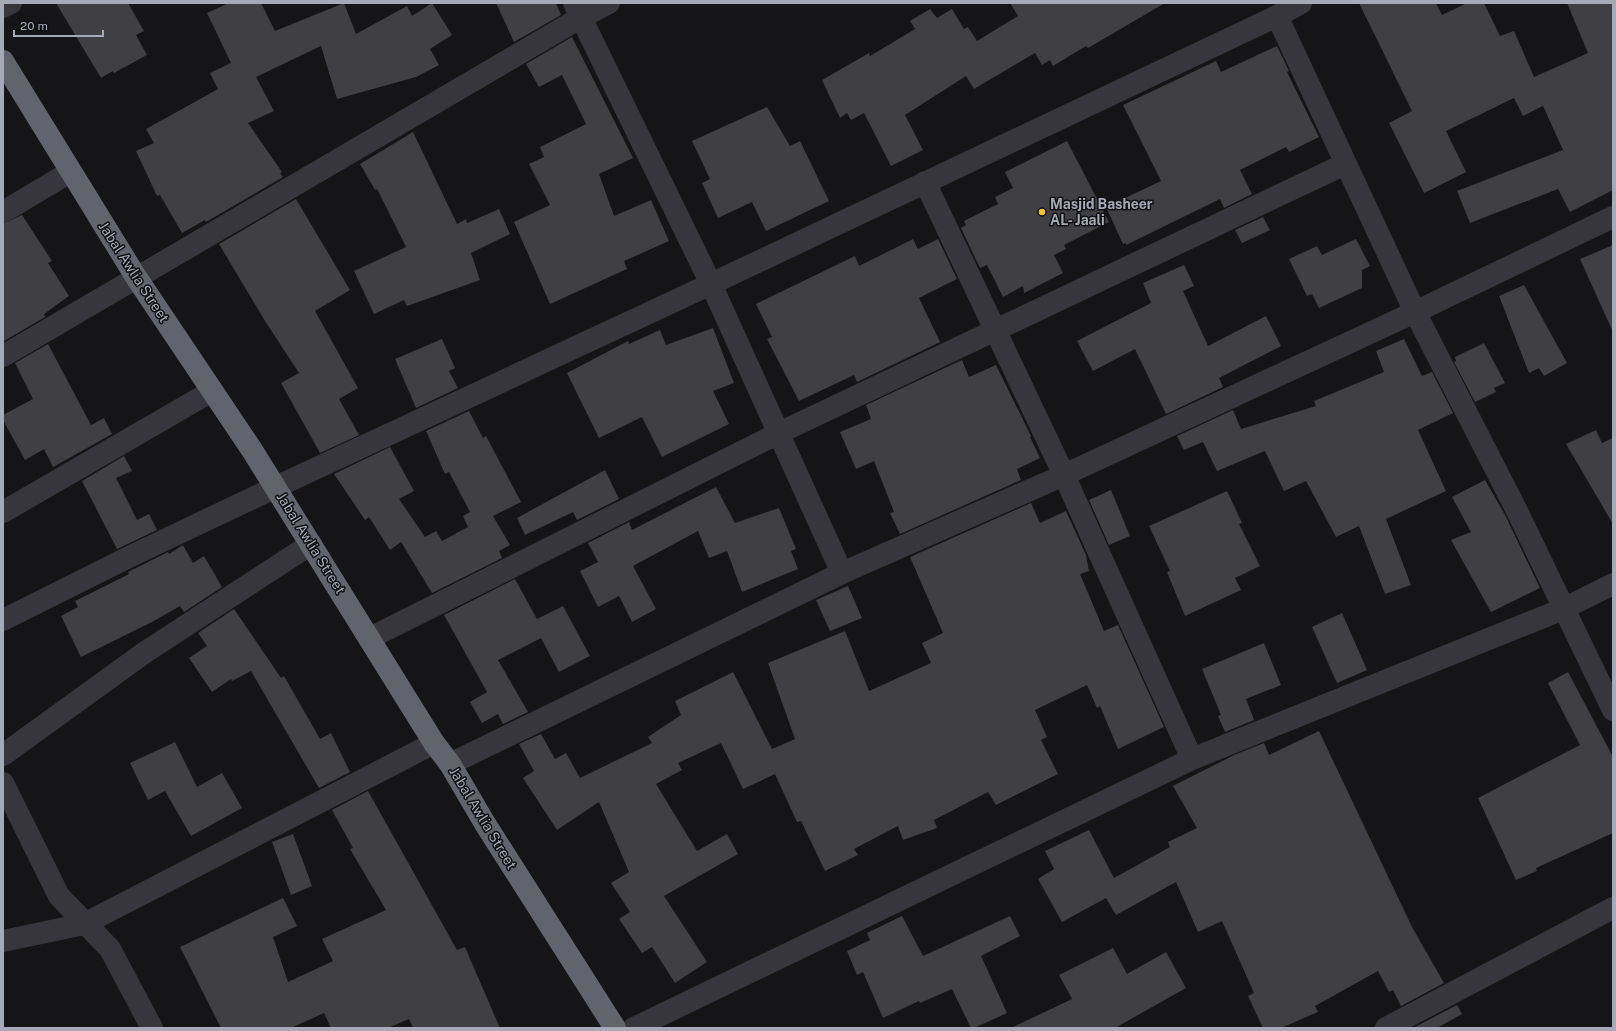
<svg xmlns="http://www.w3.org/2000/svg" width="1616" height="1031" viewBox="0 0 1616 1031" font-family="'Public Sans',sans-serif">
<style>
.building{fill:#3f3f44}
.lines{fill:none;stroke-linecap:round;stroke-linejoin:round}
.street{stroke:#36363c;stroke-width:22}
.highway{stroke:#62646d;stroke-width:22}
.poi-dot{fill:#f7c52c;stroke:#101012;stroke-width:1.5}
.labels{text-anchor:middle;stroke-width:3;stroke-linejoin:round;paint-order:stroke}
.poi-label{font-size:14px;font-weight:bold;fill:#a6aab7;stroke:#101012;text-anchor:start}
.street-label{font-size:14px;fill:#a6aab7;stroke:#101012}
</style>
<rect width="100%" height="100%" fill="#151517"/>
<!-- building -->
<path class="building" d="M 56,3 L 128,3 L 144,31 L 136,35 L 147,55 L 114,73 L 113,71 L 101,78 Z
M 229,3 L 261,3 L 275,31 L 344,3 L 356,34 L 407,6 L 412,16 L 432,3 L 452,35 L 430,49 L 439,65 L 416,77 L 337,99 L 321,46 L 256,77 L 274,111 L 248,123 L 282,172 L 280,173 L 283,177 L 206,222 L 205,220 L 182,233 L 160,195 L 157,196 L 136,151 L 154,143 L 146,129 L 218,89 L 210,73 L 231,63 L 207,13 Z
M 496,3 L 556,3 L 561,15 L 514,42 Z
M 1010,3 L 1165,3 L 1088,48 L 1086,46 L 1053,66 L 1050,60 L 1042,65 L 1035,53 L 974,89 L 966,76 L 905,115 L 923,150 L 891,166 L 864,113 L 851,120 L 847,113 L 840,118 L 822,80 L 869,53 L 870,56 L 915,29 L 910,21 L 930,9 L 937,18 L 952,9 L 964,29 L 968,27 L 977,41 L 1018,16 Z
M 1359,3 L 1436,3 L 1442,15 L 1467,3 L 1484,3 L 1500,36 L 1514,31 L 1534,77 L 1588,53 L 1567,3 L 1613,3 L 1613,190 L 1570,212 L 1558,189 L 1470,223 L 1457,191 L 1563,150 L 1543,106 L 1523,116 L 1514,98 L 1446,131 L 1466,172 L 1424,193 L 1389,123 L 1412,111 Z
M 572,37 L 633,158 L 599,174 L 614,216 L 651,200 L 669,241 L 624,261 L 627,269 L 550,304 L 514,222 L 550,205 L 529,164 L 544,157 L 540,147 L 586,124 L 562,75 L 539,87 L 526,64 Z
M 1277,46 L 1289,71 L 1287,72 L 1319,137 L 1289,152 L 1286,147 L 1240,170 L 1252,194 L 1224,208 L 1220,199 L 1126,245 L 1126,243 L 1123,244 L 1106,207 L 1161,181 L 1123,105 L 1216,61 L 1221,72 Z
M 767,107 L 790,146 L 800,141 L 829,201 L 766,231 L 752,202 L 718,218 L 702,183 L 710,179 L 692,141 Z
M 413,132 L 457,224 L 466,219 L 467,223 L 499,209 L 510,234 L 471,253 L 480,280 L 407,306 L 404,300 L 374,314 L 354,271 L 406,247 L 377,189 L 375,190 L 360,164 Z
M 1067,141 L 1109,222 L 1064,245 L 1066,249 L 1054,255 L 1063,273 L 1024,293 L 1023,286 L 1003,297 L 987,265 L 980,268 L 961,228 L 966,225 L 964,221 L 998,204 L 995,197 L 1013,188 L 1005,172 Z
M 296,199 L 350,290 L 315,311 L 358,388 L 339,399 L 359,435 L 320,453 L 281,383 L 299,373 L 265,321 L 219,244 Z
M 22,215 L 52,261 L 48,263 L 69,296 L 44,314 L 45,317 L 4,341 L 3,224 Z
M 1263,217 L 1270,230 L 1242,243 L 1235,230 Z
M 913,239 L 918,249 L 938,239 L 957,279 L 919,298 L 940,342 L 857,382 L 854,375 L 799,401 L 767,339 L 772,337 L 756,304 L 855,256 L 859,266 Z
M 1356,239 L 1370,266 L 1362,270 L 1362,288 L 1319,308 L 1312,294 L 1307,296 L 1289,259 L 1317,246 L 1322,255 Z
M 1613,245 L 1613,332 L 1580,259 Z
M 1184,265 L 1194,286 L 1183,291 L 1208,346 L 1266,316 L 1281,346 L 1219,378 L 1223,387 L 1166,414 L 1135,349 L 1093,371 L 1077,341 L 1151,303 L 1143,283 Z
M 1524,285 L 1567,363 L 1544,376 L 1539,368 L 1529,373 L 1499,296 Z
M 713,328 L 734,383 L 713,391 L 729,424 L 662,457 L 642,417 L 599,438 L 567,373 L 628,341 L 629,344 L 660,330 L 666,345 Z
M 442,339 L 455,368 L 449,371 L 458,388 L 416,408 L 395,359 Z
M 1404,339 L 1422,376 L 1432,372 L 1453,413 L 1418,430 L 1446,491 L 1386,519 L 1411,585 L 1385,594 L 1359,526 L 1336,537 L 1306,481 L 1284,491 L 1265,451 L 1217,471 L 1203,442 L 1184,450 L 1177,436 L 1233,410 L 1241,429 L 1316,406 L 1314,401 L 1384,372 L 1376,351 Z
M 1484,343 L 1505,383 L 1494,388 L 1496,392 L 1475,402 L 1454,362 L 1456,361 L 1455,357 Z
M 48,344 L 91,425 L 104,418 L 112,434 L 53,467 L 44,449 L 25,460 L 3,420 L 3,415 L 33,399 L 15,363 Z
M 962,360 L 969,377 L 996,365 L 1031,436 L 1030,437 L 1040,458 L 1017,469 L 1021,480 L 900,534 L 890,513 L 894,512 L 874,461 L 856,469 L 840,432 L 871,419 L 866,405 Z
M 469,411 L 483,438 L 486,436 L 521,502 L 493,516 L 510,545 L 499,551 L 502,558 L 432,593 L 401,542 L 390,550 L 369,517 L 365,520 L 334,474 L 390,447 L 414,491 L 399,499 L 425,537 L 436,531 L 442,541 L 468,527 L 463,516 L 470,512 L 449,472 L 445,474 L 426,431 Z
M 1596,430 L 1602,443 L 1613,438 L 1613,524 L 1566,444 Z
M 124,456 L 132,471 L 116,478 L 137,520 L 149,514 L 157,530 L 117,549 L 82,481 Z
M 605,470 L 619,499 L 577,520 L 573,512 L 525,535 L 517,518 Z
M 1485,480 L 1505,515 L 1540,588 L 1491,612 L 1451,540 L 1471,532 L 1452,497 Z
M 716,487 L 735,523 L 779,508 L 796,549 L 791,551 L 798,569 L 742,592 L 727,551 L 709,558 L 698,531 L 633,566 L 656,609 L 632,622 L 619,596 L 598,607 L 580,571 L 598,562 L 588,543 L 629,522 L 632,530 Z
M 1111,490 L 1130,536 L 1109,545 L 1089,500 Z
M 1227,491 L 1242,523 L 1239,524 L 1260,566 L 1235,578 L 1241,590 L 1185,616 L 1167,572 L 1170,571 L 1149,526 Z
M 1031,503 L 1040,523 L 1066,511 L 1086,555 L 1089,571 L 1080,574 L 1104,631 L 1118,625 L 1164,727 L 1118,749 L 1100,706 L 1097,708 L 1087,685 L 1035,710 L 1047,737 L 1041,740 L 1058,774 L 996,805 L 988,792 L 934,820 L 937,828 L 903,840 L 898,826 L 854,849 L 858,855 L 825,871 L 801,821 L 797,822 L 775,774 L 743,789 L 721,743 L 678,763 L 682,770 L 656,784 L 697,851 L 727,834 L 738,854 L 664,896 L 707,962 L 675,983 L 652,947 L 642,953 L 619,919 L 630,912 L 611,883 L 629,872 L 599,802 L 557,830 L 523,778 L 534,771 L 519,744 L 541,734 L 555,759 L 566,753 L 580,778 L 652,743 L 648,737 L 681,715 L 675,701 L 733,672 L 772,749 L 795,739 L 768,663 L 845,631 L 869,691 L 931,663 L 922,643 L 943,633 L 910,557 Z
M 183,545 L 193,563 L 204,556 L 222,587 L 184,612 L 180,606 L 152,622 L 81,657 L 61,616 L 78,607 L 75,601 L 129,574 L 128,572 L 168,552 L 169,554 Z
M 515,579 L 537,619 L 563,606 L 590,656 L 559,672 L 541,638 L 498,660 L 528,712 L 503,724 L 498,714 L 482,723 L 470,702 L 487,692 L 444,615 Z
M 848,586 L 862,618 L 830,631 L 816,600 Z
M 234,609 L 281,678 L 284,676 L 320,739 L 331,733 L 350,772 L 319,788 L 251,671 L 232,681 L 231,679 L 212,692 L 189,658 L 207,646 L 198,633 Z
M 1342,613 L 1367,670 L 1337,683 L 1312,627 Z
M 1264,643 L 1281,685 L 1246,699 L 1254,720 L 1225,732 L 1218,716 L 1221,715 L 1202,669 Z
M 1568,672 L 1613,757 L 1613,833 L 1536,868 L 1537,871 L 1516,880 L 1478,798 L 1580,745 L 1548,683 Z
M 1319,731 L 1412,927 L 1444,983 L 1401,1006 L 1393,990 L 1389,992 L 1378,971 L 1315,1006 L 1318,1012 L 1281,1028 L 1263,1028 L 1248,996 L 1254,993 L 1222,921 L 1198,932 L 1176,882 L 1116,915 L 1106,898 L 1062,922 L 1038,879 L 1054,869 L 1045,851 L 1089,830 L 1114,878 L 1170,847 L 1168,842 L 1197,828 L 1173,786 L 1234,755 L 1264,743 L 1269,755 Z
M 175,742 L 197,787 L 222,773 L 242,808 L 191,836 L 165,791 L 148,800 L 130,763 Z
M 368,791 L 457,950 L 465,947 L 500,1028 L 413,1028 L 409,1019 L 388,1028 L 331,1028 L 324,1013 L 291,1028 L 221,1028 L 180,947 L 283,898 L 297,926 L 273,937 L 288,982 L 333,961 L 322,939 L 386,910 L 350,849 L 353,848 L 332,810 Z
M 293,834 L 312,886 L 291,895 L 272,842 Z
M 902,916 L 923,956 L 1010,916 L 1020,936 L 981,956 L 1007,1013 L 974,1028 L 971,1028 L 952,989 L 920,1003 L 919,1001 L 883,1018 L 863,972 L 857,975 L 847,951 L 870,940 L 867,933 Z
M 1113,948 L 1127,974 L 1166,952 L 1186,988 L 1115,1028 L 1011,1028 L 1072,999 L 1059,975 Z
M 1457,1005 L 1462,1014 L 1437,1028 L 1413,1028 Z"/>
<g class="lines">
<!-- street -->
<path class="street" d="M 574,3 L 711,284 L 842,573
M 3,7 L 11,3
M 1277,16 L 1415,312 L 1516,509 L 1613,710
M 925,182 L 1064,475 L 1192,759
M 3,212 L 70,172
M 3,356 L 580,18 L 609,3
M 3,512 L 212,391
M 3,620 L 133,555 L 276,487 L 711,284 L 1277,16 L 1301,3
M 370,638 L 779,433 L 1345,164
M 3,755 L 144,653 L 311,544
M 450,764 L 842,573 L 1064,475 L 1415,312 L 1613,217
M 3,783 L 59,896 L 110,949 L 152,1028
M 3,941 L 84,924 L 434,743
M 634,1028 L 1192,759 L 1563,609 L 1613,584
M 1386,1028 L 1613,908"/>
<!-- highway -->
<path class="highway" d="M 3,61 L 136,277 L 252,450 L 434,743 L 450,764 L 484,822 L 615,1028"/>
</g>
<!-- markers -->
<circle class="poi-dot" cx="1042" cy="212" r="4"/>
<g class="labels">
<!-- poi labels -->
<g class="poi-label">
<text x="1050" y="209">Masjid Basheer<tspan x="1050" dy="16">AL- Jaali</tspan></text>
</g>
<!-- street labels -->
<g class="street-label">
<text transform="translate(134 272) rotate(57)" y="5">Jabal Awlia Street</text>
<text transform="translate(311 543) rotate(58)" y="5">Jabal Awlia Street</text>
<text transform="translate(483 818) rotate(59)" y="5">Jabal Awlia Street</text>
</g>
</g>
<!-- border -->
<rect width="1616" height="1031" fill="none" stroke="#a6aab7" stroke-width="8"/>
<!-- scale -->
<path d="M14 30v6h89v-6" fill="none" stroke="#a6aab7" stroke-width="2"/>
<text x="20" y="30" font-size="12" fill="#a6aab7" stroke="#101012" stroke-width="3" paint-order="stroke">20 m</text>
</svg>
